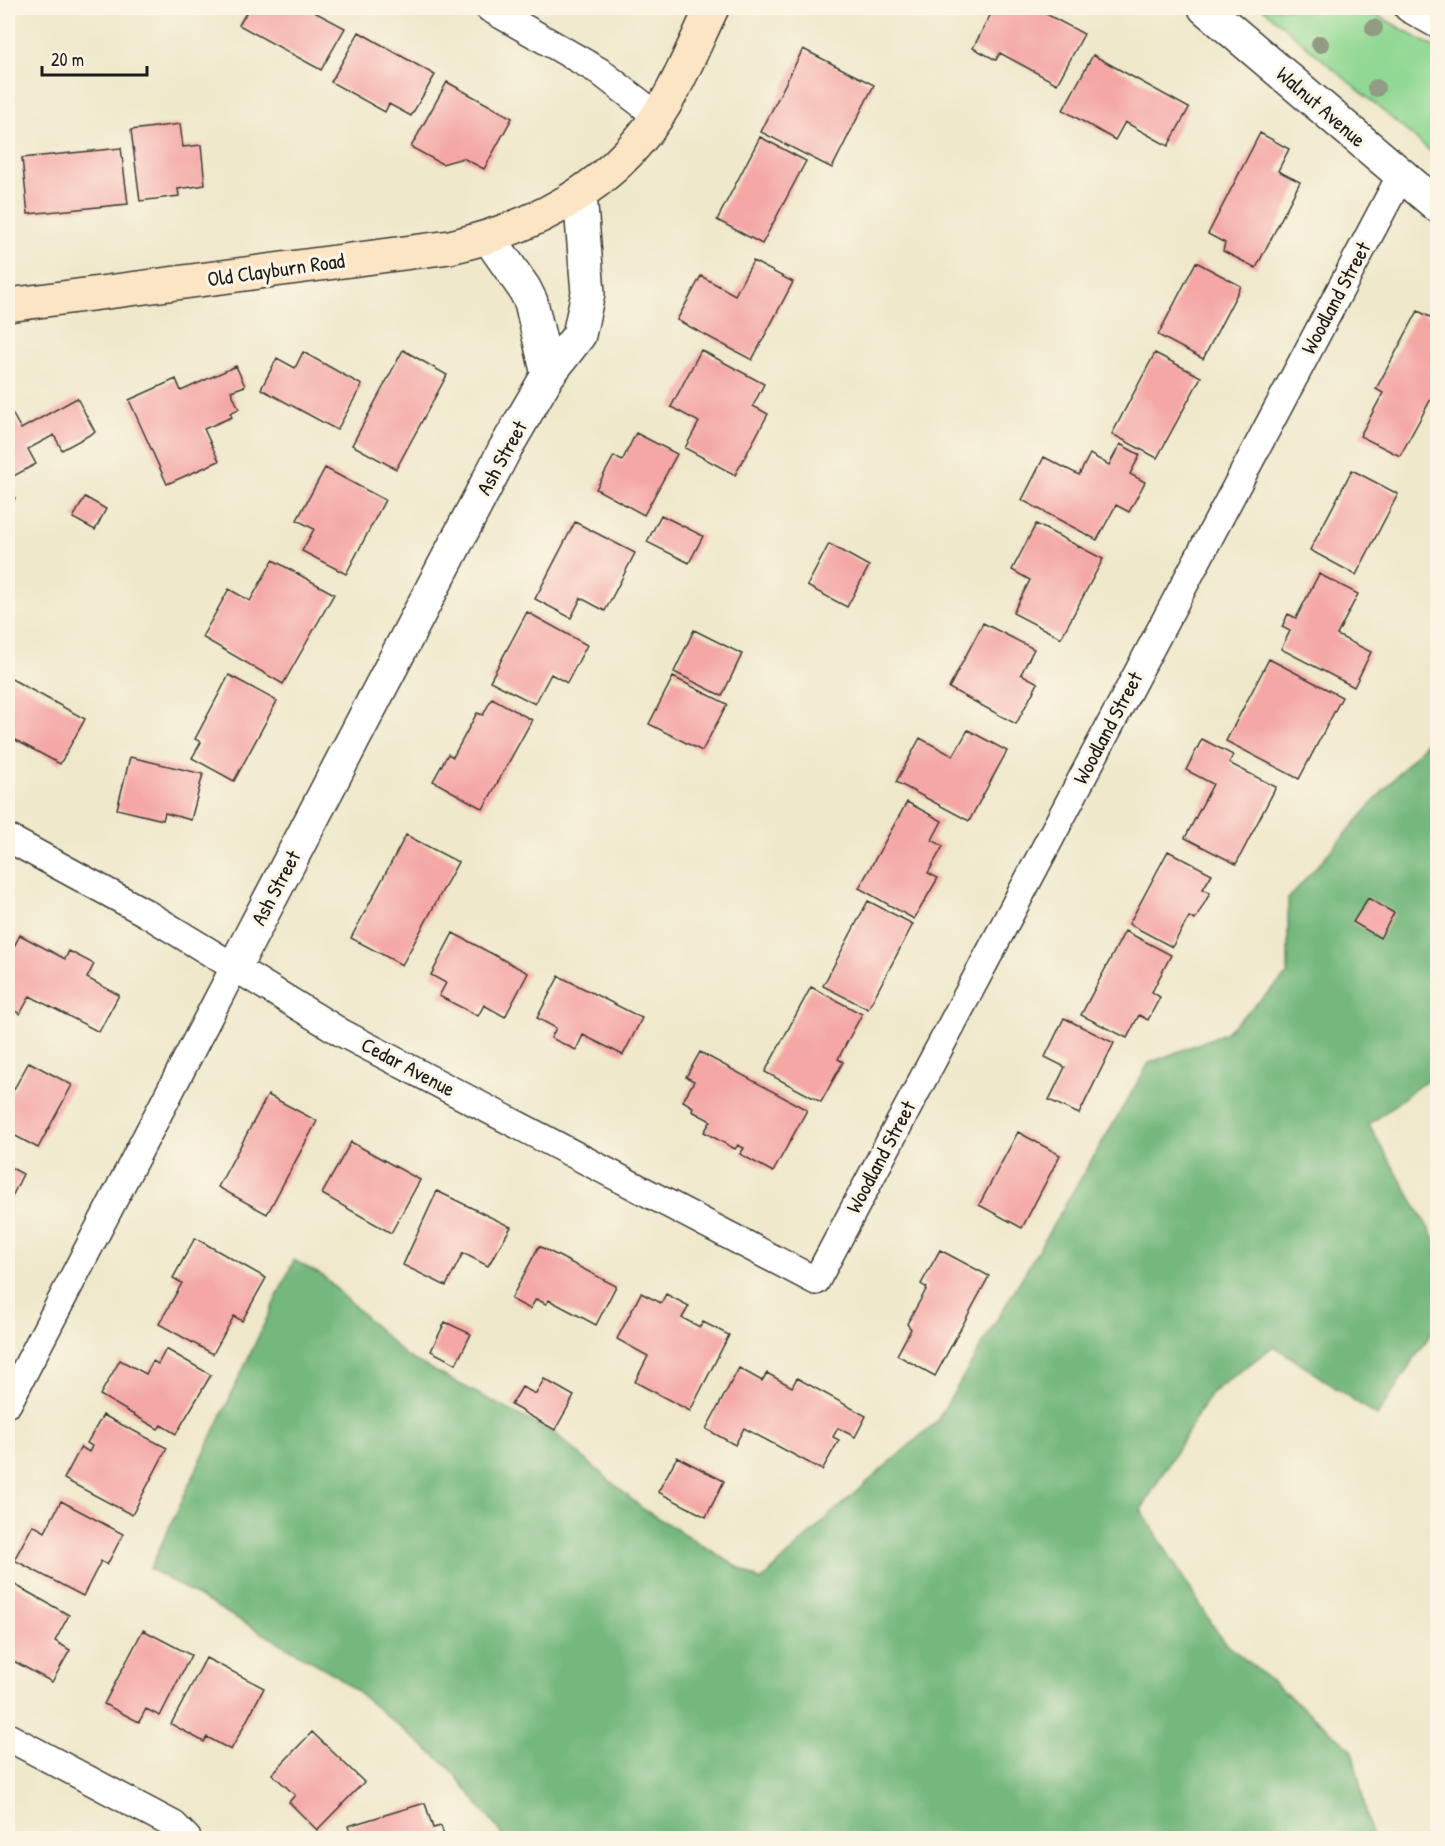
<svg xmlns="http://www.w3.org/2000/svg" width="1445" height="1846" viewBox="0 0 1445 1846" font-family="'Patrick Hand',sans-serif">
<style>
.green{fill:#90d893;stroke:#567a58;stroke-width:1.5}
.forest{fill:#74b87d;stroke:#486a4c;stroke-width:1.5}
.building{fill:#f4a7a5}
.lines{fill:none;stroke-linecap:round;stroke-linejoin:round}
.minor-casing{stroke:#3c3b36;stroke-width:30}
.tertiary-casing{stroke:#3c3b36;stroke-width:36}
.secondary-casing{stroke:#3c3b36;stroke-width:36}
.minor{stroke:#fff;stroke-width:27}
.tertiary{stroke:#fff;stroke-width:33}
.secondary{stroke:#fce5c4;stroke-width:33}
.tree{fill:#929c82}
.labels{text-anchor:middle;stroke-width:6;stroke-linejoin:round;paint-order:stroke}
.street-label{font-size:21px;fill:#1c1c1c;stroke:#fcf5e5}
</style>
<rect width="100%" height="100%" fill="#fcf5e5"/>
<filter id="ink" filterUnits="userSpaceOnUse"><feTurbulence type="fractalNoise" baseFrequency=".0167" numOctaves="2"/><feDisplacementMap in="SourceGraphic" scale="12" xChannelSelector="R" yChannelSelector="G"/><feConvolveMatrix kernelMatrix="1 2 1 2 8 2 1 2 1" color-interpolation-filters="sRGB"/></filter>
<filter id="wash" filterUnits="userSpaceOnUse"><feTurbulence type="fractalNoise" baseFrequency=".008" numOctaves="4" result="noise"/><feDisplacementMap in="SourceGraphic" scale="24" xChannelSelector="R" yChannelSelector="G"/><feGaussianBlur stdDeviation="1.35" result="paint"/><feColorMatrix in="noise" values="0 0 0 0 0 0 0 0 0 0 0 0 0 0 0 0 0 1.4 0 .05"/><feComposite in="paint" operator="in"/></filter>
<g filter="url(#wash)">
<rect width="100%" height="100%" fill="#efe8cb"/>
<!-- green -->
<path class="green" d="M 1262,8 L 1365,8 L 1437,49 L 1437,157 Z"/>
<!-- forest -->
<path class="forest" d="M 1437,730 L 1437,1072 L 1369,1125 L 1437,1243 L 1437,1324 L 1377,1416 L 1274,1346 L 1210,1394 L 1141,1510 L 1222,1640 L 1352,1749 L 1372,1838 L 505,1838 L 448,1766 L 336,1675 L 150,1569 L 294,1260 L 323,1276 L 406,1356 L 557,1435 L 643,1509 L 761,1581 L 831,1514 L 937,1421 L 1149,1063 L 1225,1033 L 1288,974 L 1288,899 Z"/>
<g id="blocks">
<!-- building -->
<path class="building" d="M 249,8 L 307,8 L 345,28 L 321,70 L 239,25 Z
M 965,8 L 980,8 L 977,14 Z
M 994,8 L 1035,8 L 1084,34 L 1057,84 L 1000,53 L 996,60 L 973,48 Z
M 359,32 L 435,75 L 411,116 L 389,104 L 385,112 L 331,82 Z
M 803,49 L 874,85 L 832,168 L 761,132 Z
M 1093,55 L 1189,108 L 1168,146 L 1125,122 L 1115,140 L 1063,110 Z
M 447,82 L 512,118 L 484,169 L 463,158 L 442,164 L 411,147 Z
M 180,124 L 183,147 L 201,145 L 205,185 L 178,189 L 179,196 L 140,201 L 131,130 Z
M 1260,133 L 1289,149 L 1278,171 L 1300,182 L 1256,268 L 1223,251 L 1225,243 L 1208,234 Z
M 760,137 L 806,161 L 762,244 L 717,220 Z
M 121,148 L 128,204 L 28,214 L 22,158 Z
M 753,261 L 793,282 L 752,360 L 677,320 L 701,276 L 735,295 Z
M 1196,262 L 1241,286 L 1203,359 L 1158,335 Z
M 1418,311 L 1438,321 L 1438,386 L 1400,456 L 1360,436 L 1383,393 L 1376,389 Z
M 403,350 L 447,375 L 396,469 L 352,445 Z
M 701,350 L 764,384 L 753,406 L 768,414 L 735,475 L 685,448 L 699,422 L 671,407 Z
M 303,352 L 362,385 L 337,430 L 261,389 L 277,358 L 295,368 Z
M 1155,353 L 1201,377 L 1157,458 L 1112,434 Z
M 236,366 L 245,386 L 231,391 L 239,409 L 230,413 L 232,417 L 204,429 L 219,461 L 167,484 L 129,400 L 176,379 L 181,391 Z
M 77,398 L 95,432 L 62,450 L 54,435 L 28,449 L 36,464 L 8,479 L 8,416 L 12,413 L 21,429 Z
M 636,433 L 677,454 L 644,515 L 596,489 L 614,456 L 622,461 Z
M 1120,444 L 1140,455 L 1130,474 L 1145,482 L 1129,512 L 1116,505 L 1097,540 L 1022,500 L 1044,457 L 1079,475 L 1090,454 L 1109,465 Z
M 325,468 L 385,500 L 346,574 L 302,551 L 314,529 L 297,520 Z
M 1352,470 L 1398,494 L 1356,575 L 1310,550 Z
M 8,493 L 15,498 L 8,511 Z
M 85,497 L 106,509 L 95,530 L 73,518 Z
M 661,515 L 703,536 L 689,563 L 647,542 Z
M 575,522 L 635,553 L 605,611 L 581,598 L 571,618 L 535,599 Z
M 1036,524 L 1103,559 L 1061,638 L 1013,613 L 1030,580 L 1012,570 Z
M 829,544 L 869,566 L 847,607 L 807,586 Z
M 273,560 L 334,594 L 283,684 L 202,637 L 229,589 L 250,601 Z
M 1319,574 L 1358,594 L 1337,635 L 1371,652 L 1354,687 L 1281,649 L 1290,631 L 1282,627 L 1288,614 L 1296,618 Z
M 527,612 L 587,645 L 567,683 L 551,674 L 535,704 L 490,681 Z
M 983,623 L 1034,649 L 1021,674 L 1038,683 L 1016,724 L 949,688 Z
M 694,630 L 742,654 L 722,696 L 674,672 Z
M 1269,659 L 1342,697 L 1299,779 L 1226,741 Z
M 229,675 L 277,701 L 234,781 L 192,758 L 201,742 L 195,739 Z
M 8,677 L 85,719 L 60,764 L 8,736 Z
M 673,677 L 727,704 L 702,751 L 649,724 Z
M 492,698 L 532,720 L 483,809 L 433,781 L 448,754 L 453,757 L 477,713 L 483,715 Z
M 968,730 L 1007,751 L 969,821 L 896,782 L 920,738 L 953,756 Z
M 1202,739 L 1233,755 L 1229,763 L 1276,787 L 1236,864 L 1185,838 L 1213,784 L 1186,770 Z
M 130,757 L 203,774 L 191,820 L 165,813 L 163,820 L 117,809 Z
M 907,802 L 942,821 L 932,840 L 943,846 L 928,873 L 938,878 L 914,919 L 859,888 Z
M 406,835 L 458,862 L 402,965 L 351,938 Z
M 1168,851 L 1212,874 L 1203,889 L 1210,893 L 1195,920 L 1189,917 L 1172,947 L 1129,924 Z
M 1368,898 L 1394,913 L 1380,938 L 1353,922 Z
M 868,901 L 913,924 L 868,1009 L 823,986 Z
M 1125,931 L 1171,955 L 1152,992 L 1160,997 L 1148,1020 L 1139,1015 L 1127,1038 L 1081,1015 Z
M 453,933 L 528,973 L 505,1017 L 484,1005 L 478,1016 L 439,996 L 446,983 L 431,975 Z
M 20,935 L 65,959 L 69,951 L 94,964 L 87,978 L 119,995 L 99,1032 L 30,996 L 20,1014 L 8,1007 L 8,958 Z
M 559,976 L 642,1018 L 623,1055 L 583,1035 L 576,1050 L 551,1038 L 556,1028 L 537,1018 Z
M 811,987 L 862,1014 L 838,1059 L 843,1062 L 821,1102 L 765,1072 Z
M 1064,1018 L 1114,1043 L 1079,1114 L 1049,1100 L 1065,1067 L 1045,1057 Z
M 700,1052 L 807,1110 L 773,1172 L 740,1154 L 744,1148 L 738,1145 L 735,1149 L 704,1132 L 711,1121 L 692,1111 L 693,1107 L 683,1101 L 694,1081 L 686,1077 Z
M 29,1062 L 72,1085 L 38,1148 L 8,1132 L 8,1100 Z
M 268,1095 L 317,1121 L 267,1214 L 218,1187 Z
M 1018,1132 L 1060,1155 L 1022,1228 L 979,1205 Z
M 351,1142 L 420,1180 L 391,1233 L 322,1194 Z
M 8,1166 L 23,1174 L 8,1205 Z
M 437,1191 L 511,1227 L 488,1266 L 463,1253 L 446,1286 L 403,1265 Z
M 195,1238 L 266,1278 L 242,1321 L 234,1316 L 213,1354 L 159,1324 L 182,1283 L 173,1278 Z
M 539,1246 L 616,1286 L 596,1325 L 549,1300 L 546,1304 L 536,1299 L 530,1309 L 511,1299 Z
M 940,1250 L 989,1276 L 935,1376 L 897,1355 L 911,1329 L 907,1324 L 927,1288 L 921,1284 Z
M 641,1293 L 661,1303 L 666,1294 L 689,1306 L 682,1318 L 700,1327 L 703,1322 L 729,1335 L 690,1411 L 635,1382 L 648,1356 L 617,1339 Z
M 445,1322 L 471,1334 L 456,1364 L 431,1351 Z
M 166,1349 L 211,1375 L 176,1434 L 161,1425 L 158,1429 L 100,1395 L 120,1360 L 146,1374 L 153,1361 L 158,1364 Z
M 739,1368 L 762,1381 L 767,1373 L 792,1387 L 797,1378 L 866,1416 L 855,1437 L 838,1428 L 833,1437 L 839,1440 L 822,1470 L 744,1428 L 735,1445 L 706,1429 Z
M 544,1379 L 574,1396 L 555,1430 L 511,1405 L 522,1387 L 536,1394 Z
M 103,1415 L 167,1448 L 132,1515 L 64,1479 L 81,1447 L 89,1452 L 92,1446 L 87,1443 Z
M 677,1457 L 724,1481 L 706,1517 L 658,1492 Z
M 61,1501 L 123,1534 L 107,1565 L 101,1561 L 83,1596 L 14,1560 L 33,1525 L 45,1532 Z
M 8,1581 L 69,1615 L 55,1641 L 70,1650 L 52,1682 L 8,1658 Z
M 143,1630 L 191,1655 L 160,1716 L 146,1709 L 139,1722 L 104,1704 Z
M 206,1658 L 264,1688 L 231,1750 L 207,1737 L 204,1742 L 171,1724 Z
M 312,1732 L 364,1782 L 317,1830 L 289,1802 L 295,1795 L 272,1774 Z
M 425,1803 L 433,1828 L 441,1826 L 445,1838 L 352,1838 L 348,1826 Z"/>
</g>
</g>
<g filter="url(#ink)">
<use href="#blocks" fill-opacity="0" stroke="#3c3b36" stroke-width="1.5"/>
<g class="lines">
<!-- minor casing -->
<g class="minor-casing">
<path id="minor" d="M 489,8 L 599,71 L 657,116
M 1408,8 L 1438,25
M 8,838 L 144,912 L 342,1033 L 816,1281 L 1401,175
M 8,1403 L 234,968
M 8,1737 L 174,1825 L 187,1838"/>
</g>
<!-- tertiary casing -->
<g class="tertiary-casing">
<path id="tertiary" d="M 1205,8 L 1438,206
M 489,238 L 524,288 L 531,302 L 548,375
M 234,968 L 505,449 L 548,375 L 579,335 L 588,293 L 580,194"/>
</g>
<!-- secondary casing -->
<g class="secondary-casing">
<path id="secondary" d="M 8,305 L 450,247 C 524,230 593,198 642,137 C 673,100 691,51 712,8"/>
</g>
<!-- minor -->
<use href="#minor" class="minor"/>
<!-- tertiary -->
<use href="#tertiary" class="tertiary"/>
<!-- secondary -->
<use href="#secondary" class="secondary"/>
</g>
<!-- trees -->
<g class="tree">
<circle cx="1374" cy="28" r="9"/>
<circle cx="1320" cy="44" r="9"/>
<circle cx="1376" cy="88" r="9"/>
</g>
</g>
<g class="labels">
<!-- street labels -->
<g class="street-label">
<text transform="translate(1321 107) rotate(41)" y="7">Walnut Avenue</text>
<text transform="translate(276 270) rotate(-8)" y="7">Old Clayburn Road</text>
<text transform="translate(1336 298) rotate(-62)" y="7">Woodland Street</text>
<text transform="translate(502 458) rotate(-61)" y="7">Ash Street</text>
<text transform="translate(1108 728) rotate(-62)" y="7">Woodland Street</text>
<text transform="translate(276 888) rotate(-62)" y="7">Ash Street</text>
<text transform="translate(408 1067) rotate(28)" y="7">Cedar Avenue</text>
<text transform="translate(881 1157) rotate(-62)" y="7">Woodland Street</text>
</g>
</g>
<!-- margin -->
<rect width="1445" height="1846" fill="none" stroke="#fcf5e5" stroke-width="30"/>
<!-- scale -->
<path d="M42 66v9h105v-9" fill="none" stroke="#1c1c1c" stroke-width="3"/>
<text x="51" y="66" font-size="18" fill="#1c1c1c" stroke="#fcf5e5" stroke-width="4.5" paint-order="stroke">20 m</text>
</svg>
